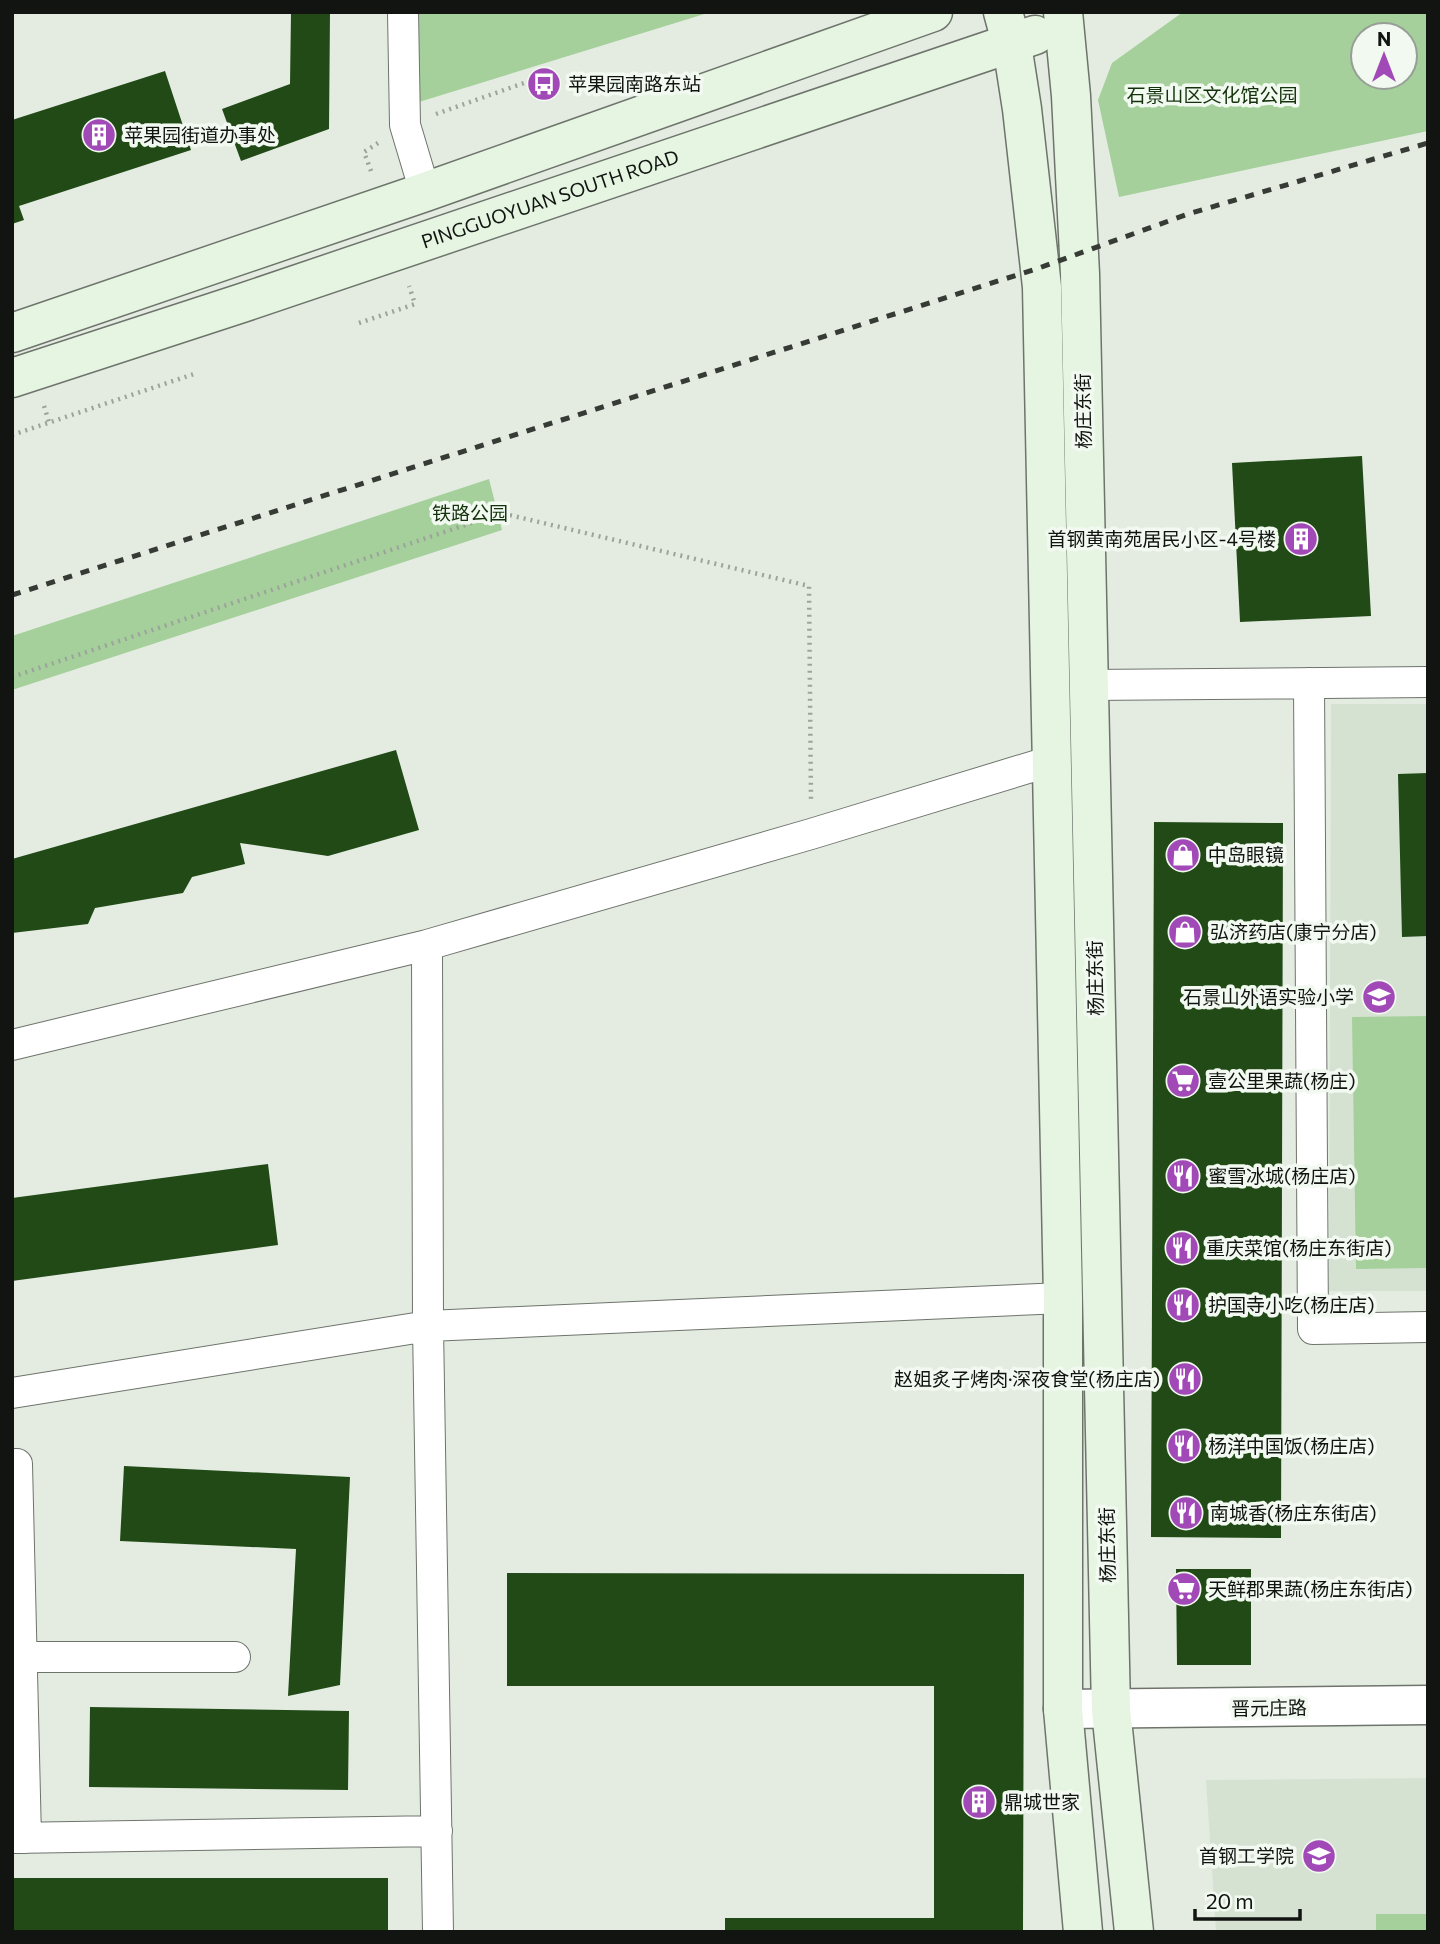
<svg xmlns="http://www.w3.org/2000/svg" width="1440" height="1944" viewBox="0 0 1440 1944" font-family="Commissioner,'Noto Sans SC',sans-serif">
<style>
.built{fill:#d5e2d2}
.green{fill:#a5d09b;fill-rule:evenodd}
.building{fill:#214a16}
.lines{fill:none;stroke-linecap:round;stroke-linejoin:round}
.minor-casing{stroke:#6e746c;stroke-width:32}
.tertiary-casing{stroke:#6e746c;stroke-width:41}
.secondary-casing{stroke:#6e746c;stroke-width:41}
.path{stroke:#9ca39b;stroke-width:4.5;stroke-dasharray:2 5;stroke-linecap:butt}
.minor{stroke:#fff;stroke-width:30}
.tertiary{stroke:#fff;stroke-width:38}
.secondary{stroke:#e5f5e1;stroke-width:38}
.rail{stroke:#373b36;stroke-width:5;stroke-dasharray:9 9;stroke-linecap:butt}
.labels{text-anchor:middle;stroke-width:7;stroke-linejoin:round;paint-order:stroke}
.poi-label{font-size:19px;fill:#111411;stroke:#f1f9f0;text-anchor:start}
.park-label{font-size:19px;fill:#13320b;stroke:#f1f9f0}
.street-label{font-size:19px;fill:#111411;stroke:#f1f9f0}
</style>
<rect width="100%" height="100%" fill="#e4ece2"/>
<!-- built -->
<path class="built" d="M 1331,704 L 1428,704 L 1428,1291 L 1329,1291 Z
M 1428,1778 L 1428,1932 L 1216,1932 L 1206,1780 Z"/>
<!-- green -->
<path class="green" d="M 418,12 L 711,12 L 419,102 Z
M 1183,12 L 1428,12 L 1428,131 L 1119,197 L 1098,100 L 1112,63 ZM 1363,35 L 1405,35 L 1405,77 L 1363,77 Z
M 489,479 L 502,530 L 12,690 L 12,636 Z
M 1428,1016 L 1428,1268 L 1356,1269 L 1352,1017 Z
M 1376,1914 L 1428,1914 L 1428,1932 L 1376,1932 Z"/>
<!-- building -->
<path class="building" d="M 291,12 L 330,12 L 329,129 L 241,161 L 222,109 L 290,84 Z
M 165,71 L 191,150 L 19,206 L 24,220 L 12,224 L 12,120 Z
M 1362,456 L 1371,616 L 1240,622 L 1232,463 Z
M 396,750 L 419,830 L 328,856 L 240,843 L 245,864 L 192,877 L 183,893 L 95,908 L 88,924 L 12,933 L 12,859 Z
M 1428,773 L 1428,936 L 1402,937 L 1398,774 Z
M 1154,822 L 1283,823 L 1281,1538 L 1151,1537 Z
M 268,1164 L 278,1245 L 12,1281 L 12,1198 Z
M 124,1466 L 350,1477 L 340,1685 L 288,1696 L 296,1549 L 120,1541 Z
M 1176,1569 L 1251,1569 L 1251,1665 L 1177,1665 Z
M 507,1573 L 1024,1574 L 1023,1932 L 725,1932 L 725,1918 L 934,1918 L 934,1686 L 507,1686 Z
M 90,1707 L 349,1711 L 348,1790 L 89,1787 Z
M 12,1878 L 388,1878 L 388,1932 L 12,1932 Z"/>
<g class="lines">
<!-- minor casing -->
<g class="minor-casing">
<path id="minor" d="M 403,12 L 405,125 L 425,192
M 1309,683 L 1313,1329 L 1428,1327
M 1089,685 L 1428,682
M 12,1045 L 427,945
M 12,1393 L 428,1326 L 1063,1298
M 12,1464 L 17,1464 L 26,1838
M 12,1657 L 235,1657
M 12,1838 L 437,1831
M 438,1932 L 428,1326 L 427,945 L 811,834 L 1051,761"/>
</g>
<!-- tertiary casing -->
<g class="tertiary-casing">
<path id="tertiary" d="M 1063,1709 L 1428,1705"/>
</g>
<!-- secondary casing -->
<g class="secondary-casing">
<g id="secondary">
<path d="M 1003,12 L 1012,45 L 1022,109 L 1042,287 L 1063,1298 L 1063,1709 L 1083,1932"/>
<path d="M 1063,12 L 1071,96 L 1080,274 L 1111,1710 L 1134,1932"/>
<path d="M 12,333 L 425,192 L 933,12"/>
<path id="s1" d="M 12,378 L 242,303 L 1035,35"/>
</g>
</g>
<!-- path -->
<path class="path" d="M 436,114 L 524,83
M 371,171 L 364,152 L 378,143
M 359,323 L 415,304 L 409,286
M 44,406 L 49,422
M 12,435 L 194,374
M 12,677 L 501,513 L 809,586 L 811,802"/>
<!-- minor -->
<use href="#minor" class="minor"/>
<!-- tertiary -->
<use href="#tertiary" class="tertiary"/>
<!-- secondary -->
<use href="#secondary" class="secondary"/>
<!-- rail -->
<path class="rail" d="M 12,595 L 1039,268 L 1188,214 L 1428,143"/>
</g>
<!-- icons -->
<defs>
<g id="bus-disc" transform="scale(1.75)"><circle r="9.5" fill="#a149b6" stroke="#f1f9f0"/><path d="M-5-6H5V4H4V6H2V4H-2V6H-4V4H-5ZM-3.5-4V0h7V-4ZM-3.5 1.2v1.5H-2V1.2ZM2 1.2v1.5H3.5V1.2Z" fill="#fff"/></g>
<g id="building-disc" transform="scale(1.75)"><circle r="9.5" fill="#a149b6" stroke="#f1f9f0"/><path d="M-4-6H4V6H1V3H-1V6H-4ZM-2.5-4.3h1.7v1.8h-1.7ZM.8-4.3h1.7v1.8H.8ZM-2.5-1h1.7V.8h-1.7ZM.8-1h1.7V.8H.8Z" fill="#fff"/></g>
<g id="shop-disc" transform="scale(1.75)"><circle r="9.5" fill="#a149b6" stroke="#f1f9f0"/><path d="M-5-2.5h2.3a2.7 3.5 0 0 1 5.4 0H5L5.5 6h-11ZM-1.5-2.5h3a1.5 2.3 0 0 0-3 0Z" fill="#fff"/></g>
<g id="school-disc" transform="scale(1.75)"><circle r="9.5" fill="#a149b6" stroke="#f1f9f0"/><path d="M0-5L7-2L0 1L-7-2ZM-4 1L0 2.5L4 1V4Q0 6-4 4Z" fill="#fff"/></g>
<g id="supermarket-disc" transform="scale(1.75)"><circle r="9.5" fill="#a149b6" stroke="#f1f9f0"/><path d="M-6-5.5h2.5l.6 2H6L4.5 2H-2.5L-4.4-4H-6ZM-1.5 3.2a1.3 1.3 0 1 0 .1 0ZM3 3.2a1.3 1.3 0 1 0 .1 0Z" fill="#fff"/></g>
<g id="restaurant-disc" transform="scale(1.75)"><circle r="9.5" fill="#a149b6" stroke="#f1f9f0"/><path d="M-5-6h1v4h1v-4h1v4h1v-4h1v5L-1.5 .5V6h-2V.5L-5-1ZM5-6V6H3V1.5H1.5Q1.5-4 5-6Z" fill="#fff"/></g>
<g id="university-disc" transform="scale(1.75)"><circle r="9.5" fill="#a149b6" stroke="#f1f9f0"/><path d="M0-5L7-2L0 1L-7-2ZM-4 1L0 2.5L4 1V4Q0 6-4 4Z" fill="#fff"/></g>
</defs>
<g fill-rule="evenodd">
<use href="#bus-disc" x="544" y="84"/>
<use href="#building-disc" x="99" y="135"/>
<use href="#building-disc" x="1301" y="539"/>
<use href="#shop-disc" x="1183" y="855"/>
<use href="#shop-disc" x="1185" y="932"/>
<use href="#school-disc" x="1379" y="997"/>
<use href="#supermarket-disc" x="1183" y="1081"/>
<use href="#restaurant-disc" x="1183" y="1176"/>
<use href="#restaurant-disc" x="1182" y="1248"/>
<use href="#restaurant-disc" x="1183" y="1305"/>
<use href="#restaurant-disc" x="1185" y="1379"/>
<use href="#restaurant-disc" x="1184" y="1446"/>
<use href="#restaurant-disc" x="1186" y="1513"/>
<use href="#supermarket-disc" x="1184" y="1589"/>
<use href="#building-disc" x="979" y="1802"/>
<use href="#university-disc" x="1319" y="1856"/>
</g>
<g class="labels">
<!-- poi labels -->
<g class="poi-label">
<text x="568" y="91">苹果园南路东站</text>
<text x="124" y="142">苹果园街道办事处</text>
<text x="1276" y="546" text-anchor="end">首钢黄南苑居民小区-4号楼</text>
<text x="1208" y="862">中岛眼镜</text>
<text x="1210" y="939">弘济药店(康宁分店)</text>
<text x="1354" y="1004" text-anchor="end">石景山外语实验小学</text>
<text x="1208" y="1088">壹公里果蔬(杨庄)</text>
<text x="1208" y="1183">蜜雪冰城(杨庄店)</text>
<text x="1206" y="1255">重庆菜馆(杨庄东街店)</text>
<text x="1208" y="1312">护国寺小吃(杨庄店)</text>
<text x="1160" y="1386" text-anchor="end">赵姐炙子烤肉·深夜食堂(杨庄店)</text>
<text x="1208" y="1453">杨洋中国饭(杨庄店)</text>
<text x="1210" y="1520">南城香(杨庄东街店)</text>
<text x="1208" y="1596">天鲜郡果蔬(杨庄东街店)</text>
<text x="1004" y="1809">鼎城世家</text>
<text x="1294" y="1863" text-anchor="end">首钢工学院</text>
</g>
<!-- park labels -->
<g class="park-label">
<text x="1212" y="102">石景山区文化馆公园</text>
<text x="470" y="520">铁路公园</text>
</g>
<!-- street labels -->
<g class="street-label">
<text dy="7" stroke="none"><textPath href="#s1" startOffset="567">PINGGUOYUAN SOUTH ROAD</textPath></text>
<text transform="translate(1083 411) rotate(-91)" y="7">杨庄东街</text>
<text transform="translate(1095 978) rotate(-91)" y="7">杨庄东街</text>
<text transform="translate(1107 1545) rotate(-91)" y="7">杨庄东街</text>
<text transform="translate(1269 1708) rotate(-1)" y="7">晋元庄路</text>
</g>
</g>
<!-- border -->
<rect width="1440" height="1944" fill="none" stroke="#111411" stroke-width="28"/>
<!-- north arrow -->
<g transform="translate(1384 56)"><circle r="33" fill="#f1f9f0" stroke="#979d97" stroke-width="2"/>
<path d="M0-5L12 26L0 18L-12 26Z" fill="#a149b6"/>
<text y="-10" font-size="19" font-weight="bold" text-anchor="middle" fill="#111411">N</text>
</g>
<!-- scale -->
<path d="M1195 1909v10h105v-10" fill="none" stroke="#111411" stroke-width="3.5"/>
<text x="1206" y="1909" font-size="21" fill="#111411" stroke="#f1f9f0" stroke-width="5" paint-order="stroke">20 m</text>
</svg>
